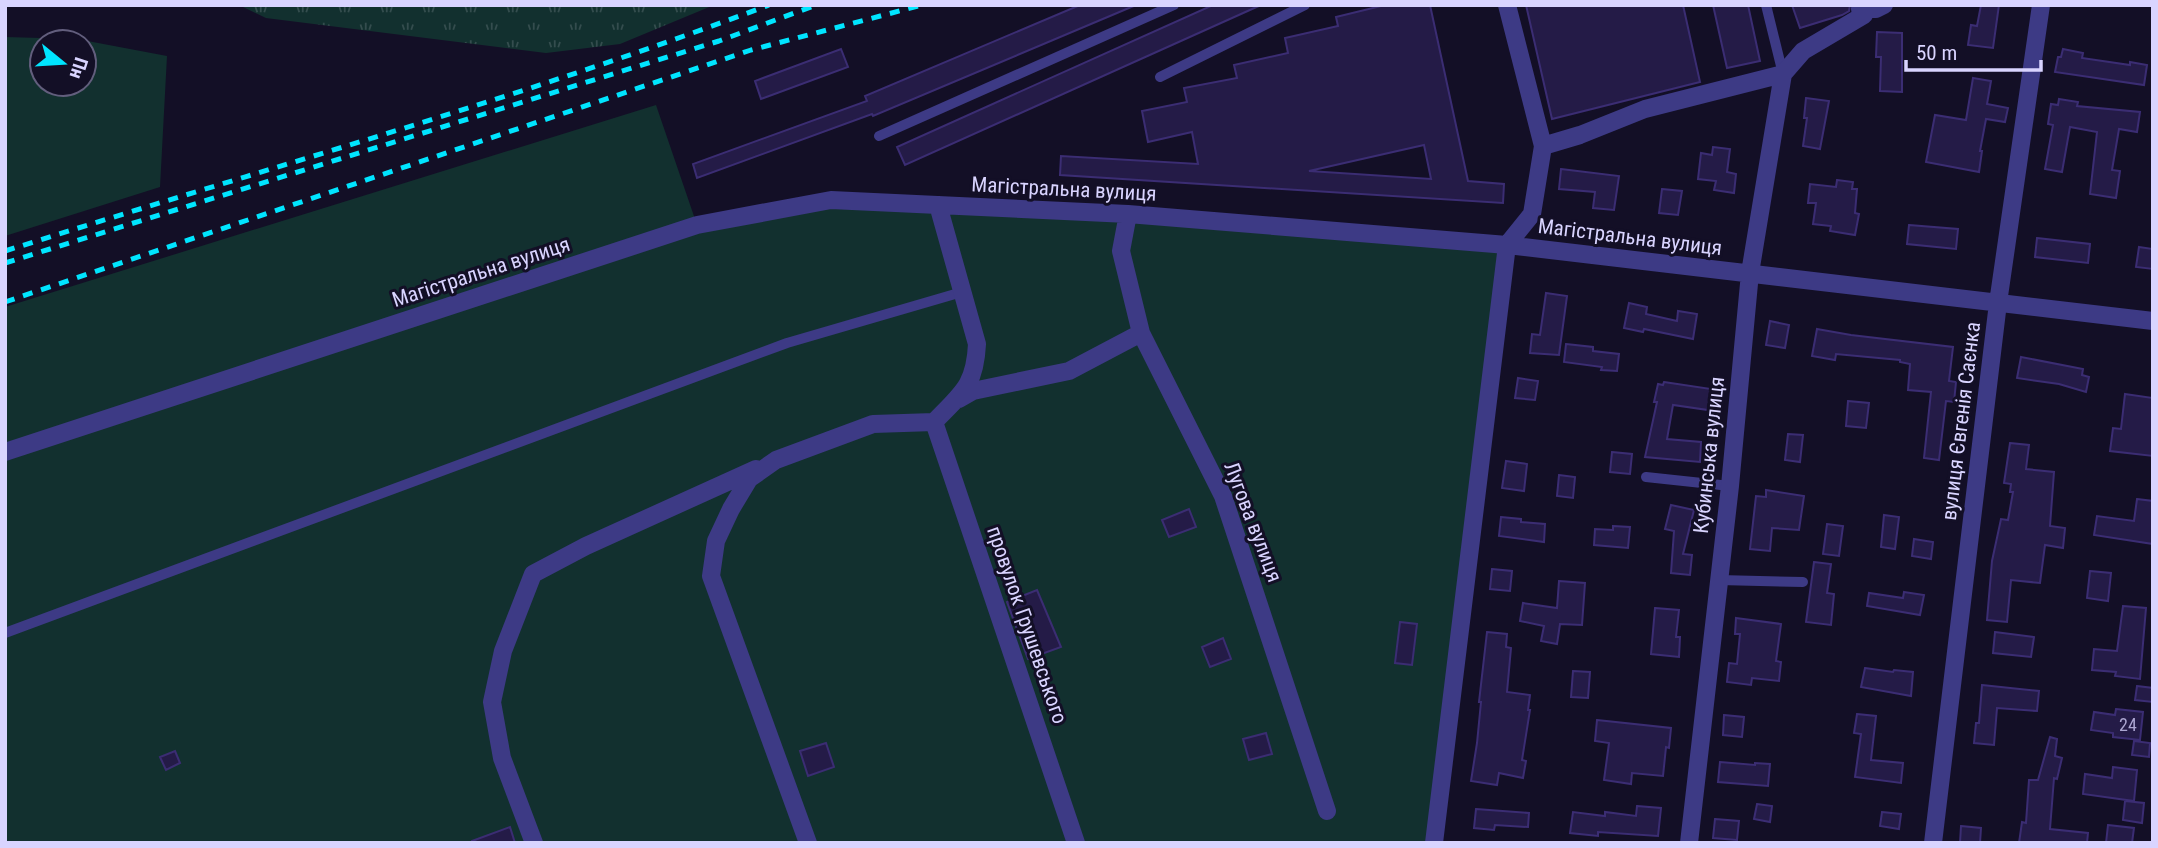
<svg xmlns="http://www.w3.org/2000/svg" width="2158" height="848" viewBox="0 0 2158 848" font-family="'Roboto Condensed',sans-serif">
<style>
.grass{fill:url(#grass-tufts)}
.garden{fill:#12302f;fill-rule:evenodd}
.building{fill:#241b47;stroke:#3b2d73;stroke-width:2;fill-rule:evenodd}
.lines{fill:none;stroke-linecap:round;stroke-linejoin:round}
.service{stroke:#3d3a85;stroke-width:10}
.minor{stroke:#3d3a85;stroke-width:18}
.rail{stroke:#00e5ff;stroke-width:5;stroke-dasharray:10 9;stroke-linecap:butt}
.labels{text-anchor:middle;stroke-width:6;stroke-linejoin:round;paint-order:stroke}
.number-label{font-size:18px;fill:#aca6d1}
.street-label{font-size:21px;fill:#d9d4ff;stroke:#130f26}
</style>
<defs>
<pattern id="grass-tufts" width="24" height="20" patternUnits="userSpaceOnUse" patternTransform="scale(1.75)"><rect width="24" height="20" fill="#12302f"/><path d="M3 7l-1-3M5 7V3M7 7l1-3M15 17l-1-3M17 17v-4M19 17l1-3" fill="none" stroke="#344d4e"/></pattern>
</defs>
<rect width="100%" height="100%" fill="#130f26"/>
<!-- grass -->
<path class="grass" d="M 239,5 L 714,5 L 620,44 L 546,53 L 266,18 Z"/>
<!-- garden -->
<path class="garden" d="M 5,37 L 77,39 L 167,56 L 160,187 L 5,236 ZM 42,42 L 84,42 L 84,84 L 42,84 Z
M 656,105 L 697,225 L 831,200 L 1507,245 L 1434,843 L 5,843 L 5,307 Z"/>
<!-- building -->
<path class="building" d="M 1080,5 L 1136,5 L 873,116 L 872,114 L 697,178 L 693,164 L 867,101 L 865,96 Z
M 1213,5 L 1261,5 L 905,165 L 897,147 Z
M 1385,5 L 1430,5 L 1468,181 L 1504,184 L 1503,203 L 1060,175 L 1061,156 L 1198,164 L 1192,132 L 1148,142 L 1142,111 L 1187,102 L 1184,88 L 1237,78 L 1234,65 L 1288,53 L 1285,38 L 1338,26 L 1336,17 ZM 1424,145 L 1431,179 L 1309,171 Z
M 1526,5 L 1683,5 L 1700,82 L 1552,119 Z
M 1713,5 L 1748,5 L 1760,61 L 1727,68 Z
M 1792,5 L 1850,5 L 1849,11 L 1842,15 L 1800,28 Z
M 1981,5 L 1999,5 L 1993,48 L 1968,45 L 1971,25 L 1977,26 Z
M 1877,32 L 1902,33 L 1902,92 L 1880,91 L 1881,57 L 1876,57 Z
M 841,49 L 848,67 L 761,99 L 755,81 Z
M 2063,49 L 2083,53 L 2082,58 L 2130,65 L 2130,62 L 2147,65 L 2144,85 L 2055,72 L 2058,57 L 2061,57 Z
M 1973,78 L 1991,81 L 1987,104 L 2008,108 L 2005,122 L 1986,119 L 1980,151 L 1982,151 L 1979,172 L 1926,162 L 1935,115 L 1966,120 Z
M 1806,98 L 1829,101 L 1820,149 L 1803,146 L 1807,118 L 1804,118 Z
M 2059,99 L 2078,102 L 2077,106 L 2140,112 L 2137,132 L 2119,129 L 2112,170 L 2120,171 L 2116,198 L 2090,194 L 2097,132 L 2070,127 L 2062,172 L 2045,169 L 2053,125 L 2048,124 L 2051,104 L 2058,105 Z
M 1713,147 L 1730,149 L 1727,172 L 1736,174 L 1734,193 L 1714,190 L 1716,181 L 1698,179 L 1701,153 L 1712,155 Z
M 1561,169 L 1619,176 L 1614,210 L 1593,208 L 1595,192 L 1559,189 Z
M 1837,180 L 1853,182 L 1852,189 L 1857,189 L 1855,213 L 1859,214 L 1855,235 L 1830,231 L 1831,226 L 1813,224 L 1816,203 L 1808,203 L 1810,184 L 1836,187 Z
M 1662,189 L 1682,191 L 1678,215 L 1659,213 Z
M 1909,225 L 1958,229 L 1956,249 L 1907,244 Z
M 2037,238 L 2090,244 L 2088,263 L 2035,257 Z
M 2139,247 L 2153,249 L 2153,269 L 2136,267 Z
M 1546,293 L 1567,296 L 1559,355 L 1530,353 L 1532,334 L 1540,335 Z
M 1629,303 L 1647,307 L 1646,314 L 1677,321 L 1678,311 L 1697,314 L 1693,339 L 1644,329 L 1643,332 L 1624,328 Z
M 1770,321 L 1789,325 L 1785,348 L 1766,345 Z
M 1817,329 L 1851,335 L 1953,347 L 1949,381 L 1956,382 L 1954,402 L 1946,401 L 1939,460 L 1924,458 L 1931,392 L 1908,390 L 1910,364 L 1900,362 L 1900,360 L 1836,354 L 1835,360 L 1812,356 Z
M 1566,344 L 1593,347 L 1593,351 L 1619,354 L 1617,371 L 1601,370 L 1602,367 L 1564,362 Z
M 2021,357 L 2083,369 L 2082,375 L 2089,377 L 2086,392 L 2059,384 L 2017,378 Z
M 1518,378 L 1538,381 L 1535,400 L 1515,398 Z
M 1664,382 L 1711,389 L 1708,410 L 1673,405 L 1667,439 L 1701,442 L 1700,462 L 1645,457 L 1657,402 L 1654,402 L 1658,384 L 1663,385 Z
M 2125,394 L 2153,398 L 2153,456 L 2110,451 L 2113,428 L 2121,429 Z
M 1848,401 L 1869,403 L 1866,428 L 1846,426 Z
M 1788,434 L 1803,435 L 1800,462 L 1785,460 Z
M 2010,443 L 2029,445 L 2026,469 L 2054,472 L 2050,526 L 2065,528 L 2063,548 L 2045,545 L 2040,583 L 2011,580 L 2007,622 L 1987,620 L 1992,561 L 2001,519 L 2008,520 L 2013,492 L 2010,492 L 2011,484 L 2004,483 Z
M 1612,452 L 1632,454 L 1630,474 L 1610,472 Z
M 1506,461 L 1527,464 L 1524,491 L 1502,488 Z
M 1559,475 L 1575,477 L 1573,498 L 1557,496 Z
M 1766,490 L 1804,496 L 1799,530 L 1772,528 L 1770,551 L 1750,549 L 1756,496 L 1766,497 Z
M 2137,499 L 2153,501 L 2153,544 L 2094,535 L 2097,516 L 2134,521 Z
M 1671,505 L 1694,510 L 1683,554 L 1692,555 L 1690,575 L 1671,573 L 1674,531 L 1665,529 Z
M 1189,509 L 1196,527 L 1169,537 L 1162,520 Z
M 1884,515 L 1899,517 L 1895,549 L 1881,547 Z
M 1501,517 L 1521,519 L 1521,522 L 1545,524 L 1544,542 L 1499,536 Z
M 1827,524 L 1843,526 L 1839,556 L 1823,554 Z
M 1613,526 L 1630,527 L 1628,548 L 1594,545 L 1595,529 L 1613,530 Z
M 1914,539 L 1933,542 L 1931,559 L 1912,556 Z
M 1814,562 L 1831,564 L 1827,593 L 1834,594 L 1831,625 L 1806,622 Z
M 1492,569 L 1512,571 L 1510,591 L 1490,589 Z
M 2090,571 L 2111,573 L 2108,601 L 2087,598 Z
M 1559,581 L 1585,583 L 1582,625 L 1560,624 L 1557,644 L 1541,641 L 1544,626 L 1520,621 L 1523,603 L 1557,608 Z
M 1037,590 L 1061,647 L 1028,659 L 1007,602 Z
M 1904,592 L 1924,595 L 1920,615 L 1867,606 L 1869,593 L 1903,598 Z
M 2123,606 L 2146,608 L 2140,679 L 2115,676 L 2116,672 L 2092,670 L 2094,649 L 2117,651 Z
M 1655,608 L 1679,610 L 1676,637 L 1680,637 L 1679,657 L 1651,654 Z
M 1736,618 L 1781,624 L 1776,661 L 1781,662 L 1779,681 L 1752,678 L 1751,685 L 1727,682 L 1729,663 L 1737,664 L 1740,634 L 1735,634 Z
M 1400,622 L 1417,624 L 1412,665 L 1395,663 Z
M 1487,632 L 1507,634 L 1506,647 L 1511,648 L 1507,692 L 1530,695 L 1528,710 L 1530,710 L 1522,760 L 1526,761 L 1523,778 L 1499,773 L 1497,785 L 1471,781 L 1477,743 L 1481,702 L 1479,702 Z
M 1995,632 L 2034,637 L 2031,657 L 1993,653 Z
M 1223,638 L 1231,659 L 1210,667 L 1202,647 Z
M 1865,668 L 1893,672 L 1894,670 L 1913,672 L 1911,696 L 1861,687 Z
M 1573,671 L 1590,672 L 1588,698 L 1571,697 Z
M 1982,685 L 2039,691 L 2037,711 L 1997,708 L 1994,745 L 1974,743 L 1976,723 L 1979,723 Z
M 2137,686 L 2153,688 L 2153,702 L 2135,700 Z
M 2116,709 L 2143,712 L 2140,740 L 2113,737 L 2113,733 L 2091,730 L 2094,712 L 2115,715 Z
M 1857,714 L 1876,716 L 1871,760 L 1903,763 L 1901,783 L 1855,777 L 1861,734 L 1854,733 Z
M 1724,715 L 1744,717 L 1742,737 L 1723,735 Z
M 1597,720 L 1671,728 L 1669,748 L 1666,747 L 1663,776 L 1632,773 L 1631,784 L 1604,780 L 1609,743 L 1595,741 Z
M 1266,733 L 1272,754 L 1249,760 L 1243,739 Z
M 2050,737 L 2057,739 L 2055,756 L 2062,758 L 2057,779 L 2054,778 L 2050,829 L 2088,833 L 2087,843 L 2019,843 L 2022,822 L 2026,823 L 2029,780 L 2038,780 Z
M 2134,741 L 2150,743 L 2149,757 L 2132,755 Z
M 826,743 L 834,767 L 808,776 L 800,751 Z
M 175,751 L 180,763 L 166,770 L 160,757 Z
M 1720,762 L 1755,765 L 1755,763 L 1770,764 L 1768,786 L 1718,782 Z
M 2113,767 L 2137,770 L 2134,801 L 2083,794 L 2085,774 L 2112,778 Z
M 2125,801 L 2144,803 L 2142,823 L 2123,820 Z
M 1757,804 L 1772,806 L 1770,822 L 1754,819 Z
M 1637,806 L 1661,808 L 1658,836 L 1598,832 L 1598,836 L 1570,833 L 1573,812 L 1605,816 L 1605,812 L 1636,816 Z
M 1476,809 L 1529,813 L 1528,827 L 1495,825 L 1494,830 L 1474,828 Z
M 1882,812 L 1901,814 L 1899,829 L 1880,826 Z
M 1715,819 L 1739,821 L 1737,840 L 1713,838 Z
M 2108,825 L 2134,828 L 2132,843 L 2106,843 Z
M 1961,826 L 1981,828 L 1980,843 L 1960,843 Z
M 510,827 L 515,843 L 472,843 L 472,841 Z"/>
<g class="lines">
<!-- service -->
<path class="service" d="M 1766,5 L 1783,74
M 1160,77 L 1305,5
M 879,136 L 1174,5
M 1646,477 L 1730,486
M 1719,580 L 1803,582
M 5,633 L 787,343 L 962,292"/>
<!-- minor -->
<path class="minor" d="M 1543,146 L 1580,135 L 1645,109 L 1783,74 L 1803,51 L 1864,15 L 1860,9 L 1876,9 L 1884,5
M 1128,214 L 1121,251 L 1141,333 L 1223,496 L 1327,811
M 1507,245 L 1532,214 L 1543,146 L 1507,5
M 959,399 L 973,391 L 1069,371 L 1141,333
M 934,422 L 1076,843
M 5,452 L 697,225 L 831,200 L 1128,214 L 1507,245 L 2153,321
M 534,843 L 502,758 L 492,702 L 503,651 L 533,574 L 586,546 L 756,469
M 808,843 L 711,576 L 716,541 L 731,509 L 749,479 L 776,460 L 873,424 L 934,422 C 962,393 975,386 977,344 L 938,205
M 1434,843 L 1507,245
M 1689,843 L 1730,486 L 1750,273 L 1783,74
M 1933,843 L 1998,303 L 2041,5"/>
<!-- rail -->
<path class="rail" d="M 5,251 C 260,170 519,99 769,5
M 5,263 L 719,41 L 816,5
M 5,302 L 751,50 L 922,5"/>
</g>
<g class="labels">
<!-- number labels -->
<g class="number-label">
<text x="2128" y="731">24</text>
</g>
<!-- street labels -->
<g class="street-label">
<text transform="translate(1064 189) rotate(3)" y="7">Магістральна вулиця</text>
<text transform="translate(1630 237) rotate(7)" y="7">Магістральна вулиця</text>
<text transform="translate(481 272) rotate(-18)" y="7">Магістральна вулиця</text>
<text transform="translate(1961 421) rotate(-83)" y="7">вулиця Євгенія Саєнка</text>
<text transform="translate(1709 455) rotate(-84)" y="7">Кубинська вулиця</text>
<text transform="translate(1253 522) rotate(69)" y="7">Лугова вулиця</text>
<text transform="translate(1027 625) rotate(71)" y="7">провулок Грушевського</text>
</g>
</g>
<!-- border -->
<rect width="2158" height="848" fill="none" stroke="#d9d4ff" stroke-width="14"/>
<!-- north arrow -->
<g transform="translate(63 63) rotate(108)"><circle r="33" fill="#130f26" stroke="#625e7d" stroke-width="2"/>
<path d="M0-5L12 26L0 18L-12 26Z" fill="#00e5ff"/>
<text y="-10" font-size="19" font-weight="bold" text-anchor="middle" fill="#d9d4ff">Пн</text>
</g>
<!-- scale -->
<path d="M1906 60v10h135v-10" fill="none" stroke="#d9d4ff" stroke-width="3.5"/>
<text x="1916" y="60" font-size="21" fill="#d9d4ff" stroke="#130f26" stroke-width="5" paint-order="stroke">50 m</text>
</svg>
